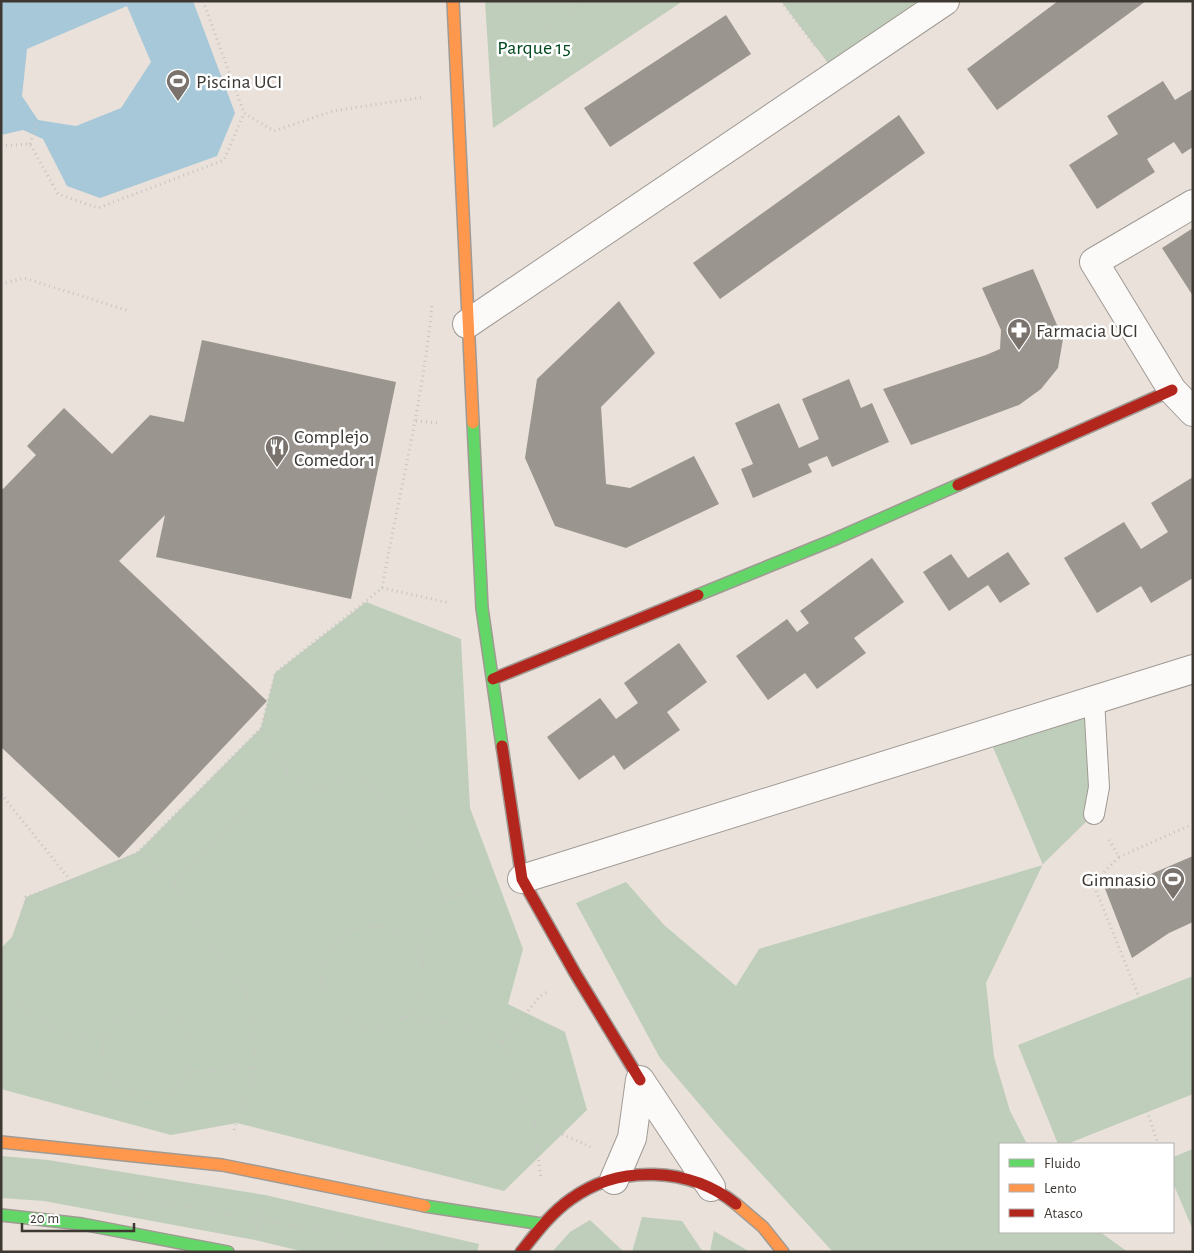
<svg xmlns="http://www.w3.org/2000/svg" width="1194" height="1253" viewBox="0 0 1194 1253" font-family="'Alegreya Sans',sans-serif">
<style>
.green{fill:#becebb}
.water{fill:#a7c8d9;fill-rule:evenodd}
.building{fill:#9b958f}
.lines{fill:none;stroke-linecap:round;stroke-linejoin:round}
.lane-casing{stroke:#a09a94;stroke-width:22}
.street-casing{stroke:#a09a94;stroke-width:30}
.fast-casing{stroke:#a09a94;stroke-width:14}
.slow-casing{stroke:#a09a94;stroke-width:14}
.jam-casing{stroke:#a09a94;stroke-width:14}
.path{stroke:#c7c4c2;stroke-width:3;stroke-dasharray:1 4;stroke-linecap:butt}
.lane{stroke:#fcfaf9;stroke-width:20}
.street{stroke:#fcfaf9;stroke-width:28}
.fast{stroke:#63d668;stroke-width:11}
.slow{stroke:#ff974d;stroke-width:11}
.jam{stroke:#b3261e;stroke-width:11}
.labels{text-anchor:middle;stroke-width:5;stroke-linejoin:round;paint-order:stroke}
.park-label{font-size:20px;fill:#00481e;stroke:#fff}
.poi-label{font-size:20px;fill:#3e3833;stroke:#fff;text-anchor:start}
</style>
<rect width="100%" height="100%" fill="#e9e1da"/>
<!-- green -->
<path class="green" d="M 485,1 L 683,1 L 493,128 Z
M 781,1 L 945,1 L 837,75 Z
M 366,602 L 461,639 L 470,808 L 523,949 L 508,1004 L 565,1032 L 587,1110 L 504,1191 L 237,1123 L 171,1135 L 1,1089 L 1,948 L 12,937 L 26,897 L 138,852 L 261,728 L 275,673 Z
M 1094,700 L 1094,814 L 1043,864 L 986,983 L 994,1057 L 1010,1111 L 1027,1144 L 1000,1144 L 1000,1232 L 1100,1232 L 1128,1252 L 833,1252 L 724,1133 L 660,1058 L 576,903 L 626,882 L 664,925 L 736,986 L 759,949 L 1043,865 L 987,733 Z
M 1193,976 L 1193,1094 L 1067,1144 L 1058,1144 L 1018,1045 Z
M 1193,1149 L 1193,1230 L 1173,1183 L 1173,1157 Z
M 1,1156 L 48,1160 L 265,1195 L 479,1244 L 477,1252 L 305,1252 L 255,1240 L 44,1201 L 1,1198 Z
M 642,1217 L 682,1221 L 703,1252 L 632,1252 Z
M 590,1220 L 624,1252 L 552,1252 L 570,1232 Z
M 714,1231 L 750,1252 L 710,1252 Z"/>
<!-- water -->
<path class="water" d="M 5,1 L 193,1 L 235,113 L 217,156 L 100,198 L 67,186 L 43,139 L 23,130 L 1,135 L 1,3 ZM 127,6 L 151,62 L 121,108 L 76,126 L 38,120 L 22,96 L 27,49 Z"/>
<!-- building -->
<path class="building" d="M 1058,1 L 1146,1 L 997,110 L 967,69 Z
M 726,15 L 751,54 L 610,147 L 584,108 Z
M 1163,81 L 1175,100 L 1193,89 L 1193,147 L 1182,154 L 1174,142 L 1147,159 L 1155,172 L 1097,209 L 1069,165 L 1118,134 L 1107,116 Z
M 899,115 L 925,153 L 720,299 L 693,263 Z
M 1193,228 L 1193,296 L 1162,248 Z
M 1033,269 L 1063,339 L 1058,368 L 1041,389 L 1019,405 L 911,445 L 883,389 L 986,355 L 1000,349 L 1001,330 L 982,288 Z
M 619,301 L 655,353 L 601,407 L 606,484 L 630,488 L 694,456 L 719,504 L 626,548 L 555,526 L 525,458 L 537,379 Z
M 202,340 L 396,382 L 351,599 L 156,557 L 165,515 L 119,561 L 267,701 L 119,858 L 1,747 L 1,488 L 3,489 L 36,455 L 27,446 L 64,408 L 112,454 L 150,415 L 184,422 Z
M 849,379 L 861,408 L 872,403 L 889,442 L 832,467 L 827,456 L 808,464 L 812,472 L 753,498 L 741,469 L 753,464 L 735,423 L 779,403 L 799,448 L 819,439 L 802,399 Z
M 1193,477 L 1193,578 L 1151,603 L 1141,586 L 1097,613 L 1064,558 L 1124,522 L 1141,549 L 1168,532 L 1151,503 Z
M 1008,552 L 1030,584 L 1000,603 L 988,585 L 949,611 L 923,572 L 951,554 L 968,578 Z
M 872,558 L 904,602 L 854,638 L 866,653 L 817,689 L 805,673 L 768,700 L 736,656 L 787,619 L 797,632 L 809,623 L 800,611 Z
M 679,643 L 707,682 L 667,712 L 680,730 L 624,770 L 614,755 L 579,780 L 547,737 L 600,698 L 616,719 L 638,703 L 624,683 Z
M 1193,856 L 1193,922 L 1169,933 L 1132,958 L 1102,881 L 1144,877 Z"/>
<g class="lines">
<!-- lane casing -->
<g class="lane-casing">
<path id="lane" d="M 1094,700 L 1099,787 L 1094,814"/>
</g>
<!-- street casing -->
<g class="street-casing">
<path id="street" d="M 1193,204 L 1094,262 L 1172,390 L 1193,412
M 467,324 L 945,1
M 522,879 L 1193,669
M 614,1180 L 632,1138 L 640,1080 L 711,1187"/>
</g>
<!-- fast casing -->
<g class="fast-casing">
<path id="fast" d="M 473,423 L 482,608 L 502,746
M 698,595 L 833,540 L 958,485
M 425,1206 L 542,1224
M 1,1215 L 82,1224 L 228,1252"/>
</g>
<!-- slow casing -->
<g class="slow-casing">
<path id="slow" d="M 453,1 L 473,423
M 1,1142 L 222,1165 L 425,1206
M 736,1204 L 763,1227 L 783,1252"/>
</g>
<!-- jam casing -->
<g class="jam-casing">
<path id="jam" d="M 958,485 L 1172,390
M 493,679 L 698,595
M 502,746 L 522,879 L 575,973 L 640,1080
M 521,1252 C 536,1233 551,1213 571,1199 C 619,1164 690,1167 736,1204"/>
</g>
<!-- path -->
<path class="path" d="M 126,1 L 127,6
M 203,1 L 244,113
M 781,1 L 817,49
M 490,69 L 587,1
M 30,144 L 38,120
M 1,146 L 30,144 L 58,194 L 98,208 L 224,160 L 244,113 L 274,131 L 333,111 L 424,97
M 1,284 L 24,278 L 129,311
M 416,421 L 439,423
M 382,588 L 450,603
M 288,773 L 315,790 L 353,773 L 404,814 L 446,898 L 489,887
M 1,794 L 71,881
M 1109,840 L 1119,857 L 1093,883 L 1139,997
M 138,852 L 173,881 L 288,773 L 261,728
M 1119,857 L 1193,824
M 173,881 L 199,929 L 245,990 L 257,1067 L 233,1133
M322 977a51 51 0 1 1 102 0a51 51 0 1 1-102 0Z
M 418,952 L 446,898
M 1,953 L 20,938 L 26,897 L 105,869 L 138,852 L 261,728 L 275,673 L 382,588 C 399,493 423,400 432,305
M 1,1003 L 16,1003 L 64,1035 L 105,1038
M103 1052a45 45 0 1 1 90 0a45 45 0 1 1-90 0Z
M 406,1017 L 454,1023 L 503,1042 L 534,1121 L 541,1179
M 503,1042 L 540,996 L 547,992
M 189,1072 L 257,1067
M 1147,1111 L 1158,1144
M 535,1122 L 593,1148
M 116,1194 L 330,1232 L 404,1252
M 256,1235 L 263,1207"/>
<!-- lane -->
<use href="#lane" class="lane"/>
<!-- street -->
<use href="#street" class="street"/>
<!-- fast -->
<use href="#fast" class="fast"/>
<!-- slow -->
<use href="#slow" class="slow"/>
<!-- jam -->
<use href="#jam" class="jam"/>
</g>
<!-- icons -->
<defs>
<g id="stadium-pin" transform="scale(1.25)"><path d="M0 17L-7.5 6A9.5 9.5 0 1 1 7.5 6Z" fill="#7a736d" stroke="#fff"/><path d="M0-5a6.5 5 0 1 0 0 10a6.5 5 0 1 0 0-10ZM-3.5-1.8h7v3.6h-7Z" fill="#fff"/></g>
<g id="pharmacy-pin" transform="scale(1.25)"><path d="M0 17L-7.5 6A9.5 9.5 0 1 1 7.5 6Z" fill="#7a736d" stroke="#fff"/><path d="M-2-6h4v4h4v4h-4v4h-4v-4h-4v-4h4Z" fill="#fff"/></g>
<g id="restaurant-pin" transform="scale(1.25)"><path d="M0 17L-7.5 6A9.5 9.5 0 1 1 7.5 6Z" fill="#7a736d" stroke="#fff"/><path d="M-5-6h1v4h1v-4h1v4h1v-4h1v5L-1.5 .5V6h-2V.5L-5-1ZM5-6V6H3V1.5H1.5Q1.5-4 5-6Z" fill="#fff"/></g>
</defs>
<g fill-rule="evenodd">
<use href="#stadium-pin" x="178" y="81"/>
<use href="#pharmacy-pin" x="1019" y="330"/>
<use href="#restaurant-pin" x="277" y="447"/>
<use href="#stadium-pin" x="1173" y="879"/>
</g>
<g class="labels">
<!-- park labels -->
<g class="park-label">
<text x="534" y="54">Parque 15</text>
</g>
<!-- poi labels -->
<g class="poi-label">
<text x="196" y="88">Piscina UCI</text>
<text x="1036" y="337">Farmacia UCI</text>
<text x="294" y="443">Complejo<tspan x="294" dy="23">Comedor 1</tspan></text>
<text x="1156" y="886" text-anchor="end">Gimnasio</text>
</g>
</g>
<!-- border -->
<rect width="1194" height="1253" fill="none" stroke="#3e3833" stroke-width="5"/>
<!-- legend -->
<rect x="999" y="1143" width="175" height="90" fill="#ffffff" stroke="#b2afad"/>
<rect x="1009" y="1159" width="25" height="8" fill="#63d668" stroke="#b2afad"/>
<text x="1044" y="1168" font-size="15" fill="#3e3833">Fluido</text>
<rect x="1009" y="1184" width="25" height="8" fill="#ff974d" stroke="#b2afad"/>
<text x="1044" y="1193" font-size="15" fill="#3e3833">Lento</text>
<rect x="1009" y="1209" width="25" height="8" fill="#b3261e" stroke="#b2afad"/>
<text x="1044" y="1218" font-size="15" fill="#3e3833">Atasco</text>
<!-- scale -->
<path d="M22 1223v8h112v-8" fill="none" stroke="#3e3833" stroke-width="2.5"/>
<text x="30" y="1223" font-size="15" fill="#3e3833" stroke="#ffffff" stroke-width="4" paint-order="stroke">20 m</text>
</svg>
